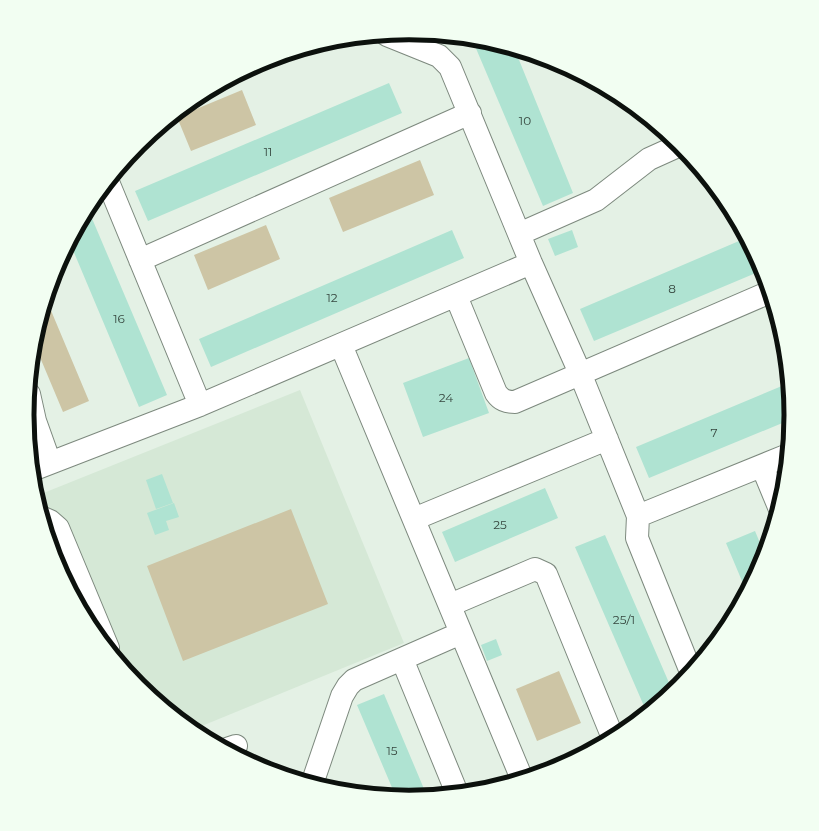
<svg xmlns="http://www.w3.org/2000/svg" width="819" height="831" viewBox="0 0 819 831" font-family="Montserrat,sans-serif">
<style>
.built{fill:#d5e8d6}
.green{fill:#cdc5a5}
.building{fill:#afe3d2}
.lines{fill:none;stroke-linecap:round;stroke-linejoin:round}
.minor-casing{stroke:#7d897e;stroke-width:24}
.minor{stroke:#fff;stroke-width:22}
.labels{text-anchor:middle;stroke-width:4;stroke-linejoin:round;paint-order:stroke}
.number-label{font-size:12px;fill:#35463e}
.rim{fill:none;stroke:#0c110d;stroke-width:5}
</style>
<rect width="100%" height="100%" fill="#e4f1e5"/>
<!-- built -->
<path class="built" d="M 300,390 L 404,643 L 192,730 L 139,686 L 91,628 L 56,562 L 36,496 Z"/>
<!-- green -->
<path class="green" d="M 242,90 L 256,125 L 191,151 L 177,117 Z
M 420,160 L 434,195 L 343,232 L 329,198 Z
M 266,225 L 280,259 L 208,290 L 194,255 Z
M 47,301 L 89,401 L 63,412 L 34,343 Z
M 291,509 L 328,604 L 183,661 L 147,566 Z
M 559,671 L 581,723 L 537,741 L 516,689 Z"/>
<!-- building -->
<path class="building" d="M 472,39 L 484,40 L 515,50 L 573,193 L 543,206 Z
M 389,83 L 402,113 L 148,221 L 135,191 Z
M 630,104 L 643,115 L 637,118 Z
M 88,209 L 167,395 L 139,407 L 70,243 Z
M 452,230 L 464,258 L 211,367 L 199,339 Z
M 572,230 L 578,247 L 555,256 L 548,239 Z
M 746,238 L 763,270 L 594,341 L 580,309 Z
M 469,358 L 489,413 L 423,437 L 403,383 Z
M 789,383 L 792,419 L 649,478 L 636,447 Z
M 162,474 L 173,503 L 156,509 L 146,480 Z
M 545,488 L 558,518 L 455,562 L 442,532 Z
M 174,503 L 179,517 L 166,521 L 169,530 L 155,535 L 147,513 Z
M 755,531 L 765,555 L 763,562 L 747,593 L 726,543 Z
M 605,535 L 673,692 L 647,713 L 575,547 Z
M 496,639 L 502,655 L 487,661 L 481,645 Z
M 384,694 L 427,796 L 409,798 L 396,797 L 357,705 Z"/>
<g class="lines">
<!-- minor casing -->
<g class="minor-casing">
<path id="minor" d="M 387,35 L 439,56 L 450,67 L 531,263 L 580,373 L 638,516 L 637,538 L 691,672
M 108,182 L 200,405
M 519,234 L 596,200 L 649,159 L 680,145
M 140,260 L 470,113
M 456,296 L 496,393 C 501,400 506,402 515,402 L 770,292
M 341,345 L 522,779
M 29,394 L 35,421 L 50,463
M 762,466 L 779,507
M 32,470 L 200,405 L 531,263
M 638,516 L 788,455
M 43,518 L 50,521 L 58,528 L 108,648
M 414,519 L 607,439
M 450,605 L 535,569 L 546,574 L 613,738
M 402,659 L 457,793
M 227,749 L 236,746
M 312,784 L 342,696 L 348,686 L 354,680 L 461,633"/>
</g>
<!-- minor -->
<use href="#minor" class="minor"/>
</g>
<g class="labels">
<!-- number labels -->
<g class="number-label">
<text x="525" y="125">10</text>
<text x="268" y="156">11</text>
<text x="672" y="293">8</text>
<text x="332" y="302">12</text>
<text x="119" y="323">16</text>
<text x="446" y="402">24</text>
<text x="714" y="437">7</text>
<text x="500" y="529">25</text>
<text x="624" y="624">25/1</text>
<text x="392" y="755">15</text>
</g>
</g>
<!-- crop -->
<path d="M0 0H819V831H0ZM34 415a375 375 0 1 1 750 0a375 375 0 1 1-750 0Z" fill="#f2fef2" fill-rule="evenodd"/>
<path class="rim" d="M34 415a375 375 0 1 1 750 0a375 375 0 1 1-750 0Z"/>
</svg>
